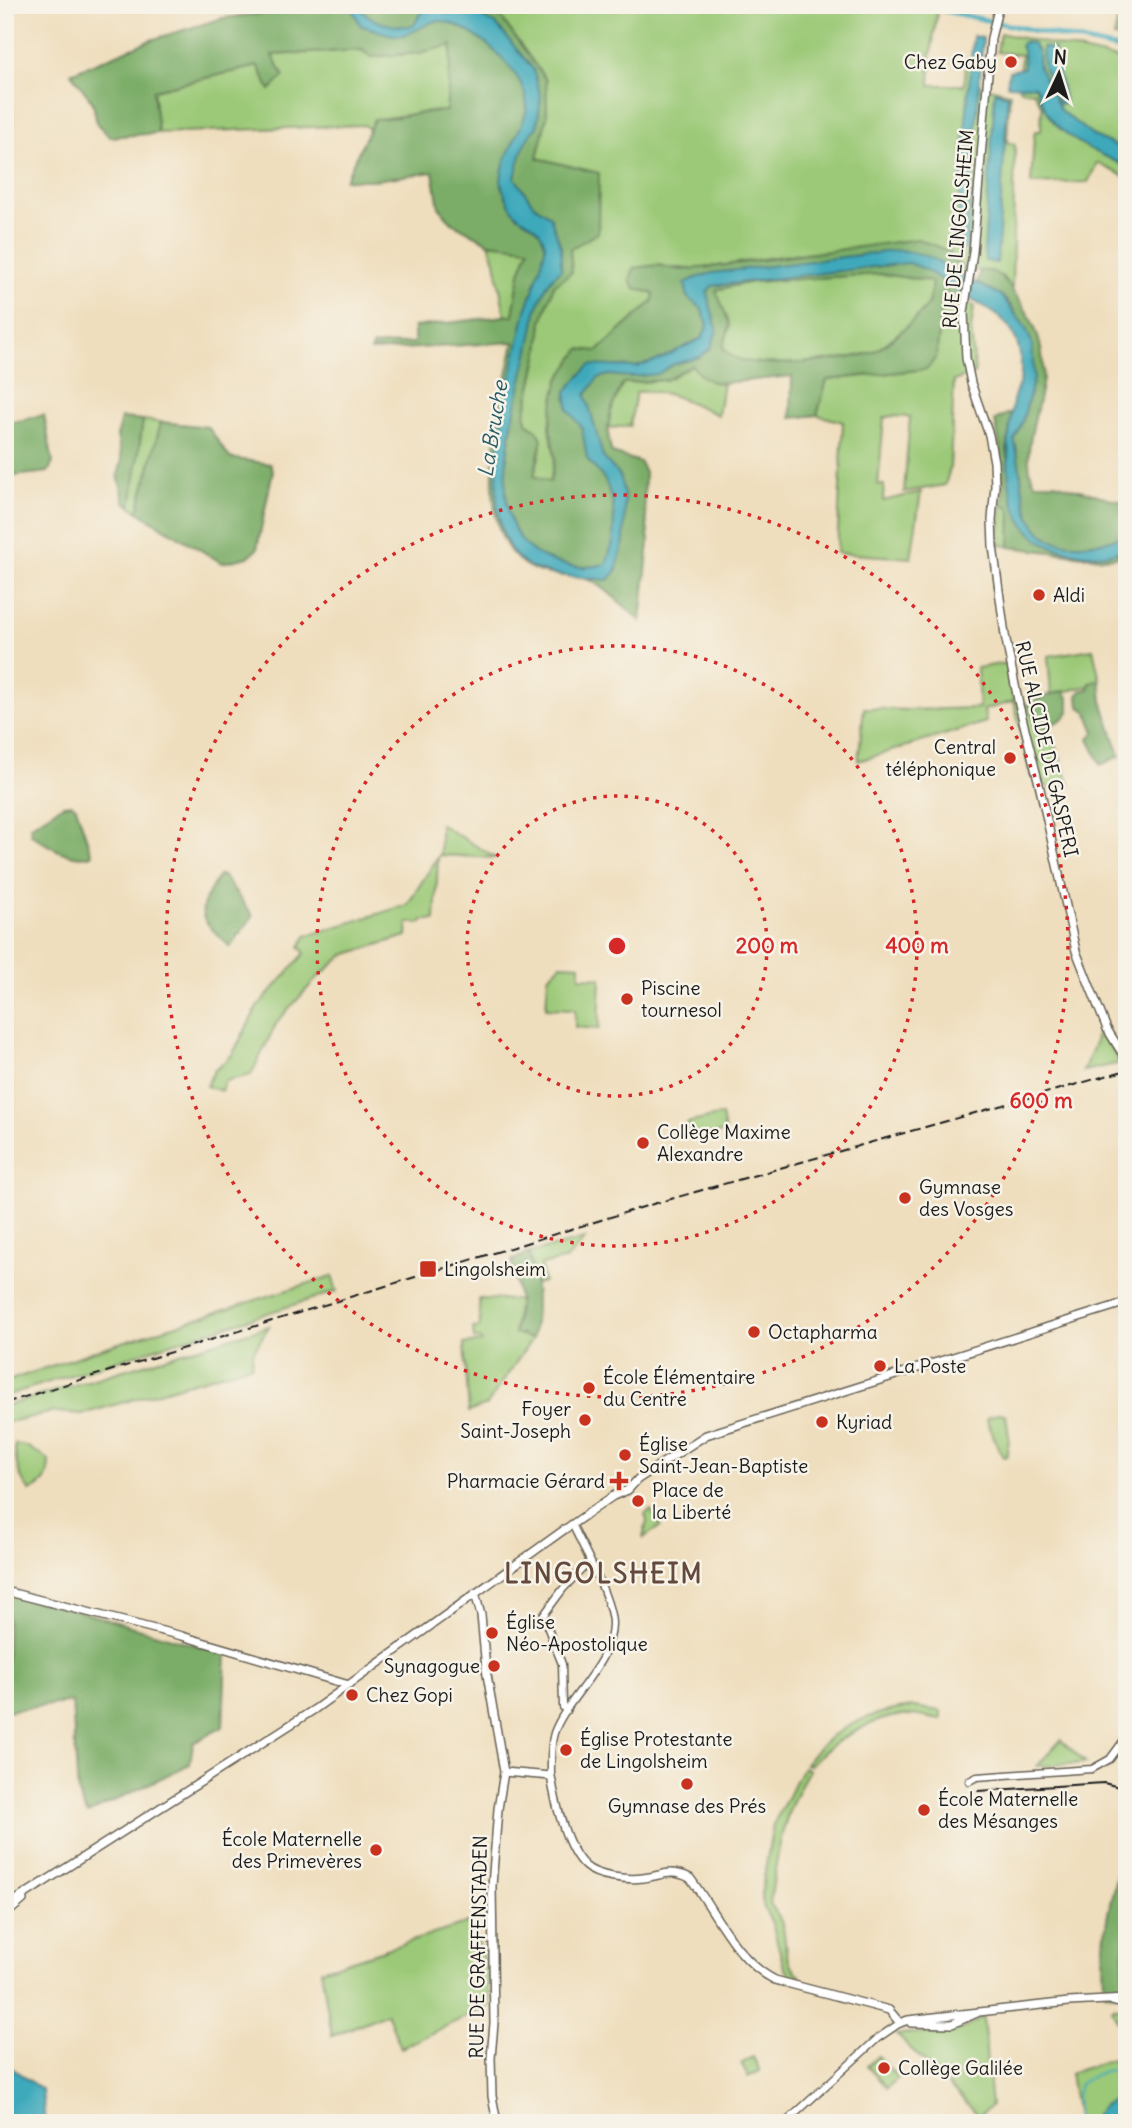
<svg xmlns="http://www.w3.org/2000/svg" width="1132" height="2128" viewBox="0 0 1132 2128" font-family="Delius,sans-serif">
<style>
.green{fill:#9bc977;stroke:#5c724a;stroke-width:2}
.forest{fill:#7cad68;stroke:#4c6442;stroke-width:2;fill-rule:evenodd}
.water{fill:#3ca9bb;stroke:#2c626c;stroke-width:2}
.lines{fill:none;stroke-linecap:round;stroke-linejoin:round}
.stream{stroke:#3ca9bb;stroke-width:2}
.canal{stroke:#3ca9bb;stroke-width:5}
.tertiary-casing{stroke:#666054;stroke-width:9}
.secondary-casing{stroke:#666054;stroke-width:10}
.tertiary{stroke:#fff;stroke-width:6}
.secondary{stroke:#fff;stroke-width:7}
.tram{stroke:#1c1c1c;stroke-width:2}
.rail{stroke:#1c1c1c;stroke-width:2;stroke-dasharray:10 5;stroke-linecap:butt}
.ring{fill:none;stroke:#d62828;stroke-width:3.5;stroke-dasharray:3.5 7}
.poi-dot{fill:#c8321e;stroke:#f7f3e8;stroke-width:2.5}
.labels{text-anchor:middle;stroke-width:5;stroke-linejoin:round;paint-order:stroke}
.poi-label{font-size:19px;fill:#1c1c1c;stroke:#f7f3e8;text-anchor:start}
.street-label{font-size:19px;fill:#1c1c1c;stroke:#f7f3e8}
.water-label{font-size:21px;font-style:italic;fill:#2a5b64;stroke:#f7f3e8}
.district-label{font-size:26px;font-weight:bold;letter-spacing:2px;fill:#644a3c;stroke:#f7f3e8}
.centre{fill:#d62828;stroke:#f7f3e8;stroke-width:3.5}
.ring-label{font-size:21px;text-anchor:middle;font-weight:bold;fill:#d62828;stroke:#f7f3e8;stroke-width:5;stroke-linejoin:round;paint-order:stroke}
</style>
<rect width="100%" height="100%" fill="#f7f3e8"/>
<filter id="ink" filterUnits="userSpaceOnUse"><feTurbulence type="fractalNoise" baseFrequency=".0143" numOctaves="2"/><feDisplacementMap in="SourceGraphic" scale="14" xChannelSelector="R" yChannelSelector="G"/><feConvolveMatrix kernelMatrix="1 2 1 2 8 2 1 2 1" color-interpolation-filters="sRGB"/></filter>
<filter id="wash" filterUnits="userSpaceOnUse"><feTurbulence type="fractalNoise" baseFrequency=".00686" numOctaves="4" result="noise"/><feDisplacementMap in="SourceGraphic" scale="28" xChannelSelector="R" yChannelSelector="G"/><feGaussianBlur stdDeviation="1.57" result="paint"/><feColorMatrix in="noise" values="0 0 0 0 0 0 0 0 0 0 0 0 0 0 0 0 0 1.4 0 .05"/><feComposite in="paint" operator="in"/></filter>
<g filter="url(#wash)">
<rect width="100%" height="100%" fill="#efdebd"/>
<!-- green -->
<path class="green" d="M 492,5 L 938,6 L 931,55 L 930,85 L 964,85 L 967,59 L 981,86 L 1010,93 L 1007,142 L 1015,145 L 1012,289 L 1002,276 L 986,271 L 967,270 L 949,258 L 951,252 C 897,252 843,250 790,255 C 745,259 702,275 657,265 L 635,288 L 655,294 L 652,302 L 598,351 L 550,426 L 555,458 L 550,483 L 534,476 C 539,454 549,439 528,424 L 525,414 L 539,352 L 542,321 L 554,285 L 599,174 L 537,158 L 547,116 L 546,80 Z
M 1119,15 L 1127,16 L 1127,40 L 1114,37 Z
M 1000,33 L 1127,61 L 1127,178 L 1097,163 L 1088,182 L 1031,184 L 1034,136 L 1035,131 L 1041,131 L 1042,107 L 1034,92 L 1019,89 L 1021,55 L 997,52 Z
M 452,44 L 446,112 C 419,110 401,118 375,119 L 369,129 L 364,125 L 158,133 L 153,90 L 259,66 L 271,89 L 271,55 L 362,50 L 371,57 L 420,53 Z
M 489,243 L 529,248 L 520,273 L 513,315 L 505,316 L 495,261 Z
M 880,274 L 932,281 C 931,290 931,298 926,307 C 922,314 881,349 873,352 C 849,361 751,371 730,355 C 727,353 725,350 723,347 L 730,325 L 715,290 L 752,282 Z
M 944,292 L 974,306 L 971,329 L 975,373 L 954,381 L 950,468 L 945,485 L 904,492 L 910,417 L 891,416 L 884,418 L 878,485 L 884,485 L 883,501 L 921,492 L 911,558 L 837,553 L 843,422 L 817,415 L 826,380 L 927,369 L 936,357 Z
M 692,365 L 711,382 L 723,383 L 718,415 C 689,402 669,389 636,392 L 630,426 L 608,428 L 612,405 L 623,383 L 666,380 Z
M 143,420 L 161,422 L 138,512 L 131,506 Z
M 1002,505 L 1008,506 L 1011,513 L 1010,547 L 999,544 Z
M 1093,649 L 1100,680 L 1088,686 L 1051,695 L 1048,656 Z
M 1006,663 L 1014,701 L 1030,705 L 1037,732 L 1048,726 L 1070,785 L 1051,789 L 1030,774 L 1014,701 L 984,710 L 986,722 L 858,761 L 864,708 L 907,710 L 979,708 L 977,668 Z
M 440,824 L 496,858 L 440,855 Z
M 438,857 L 435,920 L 423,920 L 422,923 L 408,923 L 407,936 L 344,955 L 317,978 L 277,1022 L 251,1075 L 225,1081 L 221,1091 L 206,1086 L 214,1071 L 232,1055 L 258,1006 L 305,953 L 300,947 L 306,936 L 407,905 Z
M 561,964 L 580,965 L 580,977 L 601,978 L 599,1029 L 575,1027 L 575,1009 L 546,1008 L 548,977 Z
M 1099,1025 L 1105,1040 L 1121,1063 L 1083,1071 L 1094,1046 Z
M 722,1115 L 725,1132 L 690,1139 L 687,1123 Z
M 585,1239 L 567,1259 L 541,1265 L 544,1282 L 536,1284 L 529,1253 Z
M 332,1276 L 337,1291 L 5,1396 L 5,1382 L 97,1350 Z
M 479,1299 L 519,1300 L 514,1332 L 532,1339 L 487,1405 L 469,1412 L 464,1344 L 482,1342 L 480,1339 L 474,1339 L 473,1328 L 480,1327 Z
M 269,1326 L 253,1352 L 252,1365 L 83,1414 L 53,1412 L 5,1423 L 5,1406 Z
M 1001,1413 L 1006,1415 L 1009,1437 L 1007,1456 L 1004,1457 L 999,1450 L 987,1420 L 988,1417 Z
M 15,1444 L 26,1446 L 49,1460 C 49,1477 46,1484 30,1491 C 18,1478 15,1461 15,1444 Z
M 651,1510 L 661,1526 L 643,1538 L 647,1521 L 645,1514 Z
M 913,1707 L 941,1711 L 941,1720 C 929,1718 915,1714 903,1715 C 872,1718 831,1742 810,1765 L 805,1764 C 829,1729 872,1711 913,1707 Z
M 1061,1740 L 1086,1763 L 1037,1766 Z
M 803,1767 L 809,1770 C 781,1816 778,1852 770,1903 C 774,1910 780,1917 782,1924 C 789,1949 779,1954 801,1977 L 794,1980 L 784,1967 L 772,1923 L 764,1908 L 761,1894 L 773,1825 Z
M 468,1923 L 473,1935 L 476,1935 L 487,1972 L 490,2005 L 401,2048 L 387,2013 L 332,2036 L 321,1970 Z
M 1115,2007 L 1127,2011 L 1127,2040 L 1112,2010 Z
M 983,2017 L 991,2106 L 979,2116 L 897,2035 C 909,2032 919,2033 931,2034 C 950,2035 968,2028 983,2017 Z
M 1127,2054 L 1127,2123 L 1078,2123 L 1070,2073 Z
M 878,2056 L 898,2078 L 887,2088 L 867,2066 Z
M 753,2057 L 760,2071 L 748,2077 L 741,2064 Z"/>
<!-- forest -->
<path class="forest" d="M 344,5 L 492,5 L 546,80 L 547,116 L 537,158 L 599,173 L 598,233 L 570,249 L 572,272 L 554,285 L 542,321 L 539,352 L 525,414 L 528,424 L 537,430 L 542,439 L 534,476 L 550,482 L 555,458 L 550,426 L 554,399 L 559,379 L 580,349 L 598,351 L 652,302 L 654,294 L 635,288 L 630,280 L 634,268 L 657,265 L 679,270 L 711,267 L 918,239 L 951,252 L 949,258 L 967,270 L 962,300 L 944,292 L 936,357 L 927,369 L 827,380 L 817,415 L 791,418 L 792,376 L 723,383 C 707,382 701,378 692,365 L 666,380 L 623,383 C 611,408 603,426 612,453 L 640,462 L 645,473 L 644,500 L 649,542 L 641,621 C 630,612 603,585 592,581 C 570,573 546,579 525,565 C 467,528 503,397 514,342 L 371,351 L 372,346 L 414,343 L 414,327 L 513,315 L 520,273 L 529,248 L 489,243 L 452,223 L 439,207 L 433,172 L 374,180 L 345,180 L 374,119 C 399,119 421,110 446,111 L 452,45 L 420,53 L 371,57 L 362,50 L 272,55 L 284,76 L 270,90 L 258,66 L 153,90 L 158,133 L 110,137 L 97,124 L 93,103 L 71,73 L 151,40 L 223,18 ZM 880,274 L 932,281 C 931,291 931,299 926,307 C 920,316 883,348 873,352 C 848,361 751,371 730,355 C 727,353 725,350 723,347 L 730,325 L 716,290 L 752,282 Z
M 980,271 C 998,269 1005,280 1014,293 C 1033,317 1045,346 1043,377 C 1041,407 1018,456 1035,483 L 1055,483 L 1122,502 L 1127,495 L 1127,532 C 1110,543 1101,543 1081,544 C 1014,548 1027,481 1014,439 L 1022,423 L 1034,378 L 1032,343 L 1011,306 L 1001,295 L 977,283 Z
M 1012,412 C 1010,427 1006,442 1007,456 C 1010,529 1044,565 1119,552 L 1118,557 L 1100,558 L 1010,547 L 1011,513 L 1008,506 L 1002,505 C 1006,477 1000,448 995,420 Z
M 44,415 L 53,463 L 48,472 L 5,477 L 5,424 Z
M 121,418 L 143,420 L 131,506 L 125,502 L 118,475 L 122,461 L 117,436 Z
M 161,422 L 208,427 L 230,458 L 270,464 L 273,470 L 257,549 L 248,557 L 222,563 L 138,512 Z
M 1100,680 L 1102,701 L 1120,756 L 1101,765 L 1089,738 L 1095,732 L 1087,712 L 1079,706 L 1078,696 L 1081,691 L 1089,689 L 1090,683 Z
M 1064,691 L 1069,699 L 1069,712 L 1063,719 L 1037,732 L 1030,705 L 1039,698 Z
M 72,804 L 76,807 L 92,855 C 73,862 46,845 31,834 L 30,826 L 63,805 Z
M 219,875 L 223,876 L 253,916 L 230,947 C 196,914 195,916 219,875 Z
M 529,1253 C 536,1285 539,1307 532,1339 L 514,1333 L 519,1301 L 512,1260 Z
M 8,1595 L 65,1607 L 226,1654 L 223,1727 L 193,1743 L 190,1764 L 87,1814 L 78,1794 L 72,1702 L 5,1711 Z
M 1121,1860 L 1126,1861 L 1123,1978 L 1126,1994 L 1105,1993 C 1099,1947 1108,1905 1121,1860 Z"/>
<!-- water -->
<path class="water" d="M 350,5 L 359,5 C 370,24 393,27 413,26 L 425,7 L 472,12 L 496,24 L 533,69 L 541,97 L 537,127 C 524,138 519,161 515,178 L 534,205 L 550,216 L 561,247 L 561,270 C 546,281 543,295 536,311 C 531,373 466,522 543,557 C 564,567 584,570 606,564 L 613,542 L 614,516 L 612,499 L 605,480 L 587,459 L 582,428 L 568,409 L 566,391 L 590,365 L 635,367 L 656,361 L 702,338 L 708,324 L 701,308 L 688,298 L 685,284 L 693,279 L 712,273 L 900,250 L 924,255 L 936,260 L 949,270 L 1001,295 L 1026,328 L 1032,343 L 1034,378 L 1022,423 L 1014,440 C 1027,481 1014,548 1081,544 C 1101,543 1110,543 1127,532 L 1127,547 C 1109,559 1084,555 1065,550 C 996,536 1006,454 1013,401 C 1014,394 1018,388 1020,381 C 1022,372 1021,358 1019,349 C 1011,317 988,309 963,295 C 941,283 936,271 908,263 L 712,286 L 707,293 L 717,329 L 711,348 L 699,357 L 672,365 L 658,374 L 631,377 L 609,375 L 598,378 L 586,395 L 603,457 L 620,476 L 625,500 L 624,541 L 616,572 L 608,580 C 581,577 547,578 524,563 C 467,524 514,366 526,310 C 530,300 546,253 545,244 C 544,241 540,232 538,230 C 533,223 522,220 516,214 C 511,209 504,194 502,186 C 497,168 519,133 525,116 C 538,80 477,29 446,22 C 429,17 419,33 402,35 C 389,37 374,28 361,26 Z
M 973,36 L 983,38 L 967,243 L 966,249 L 961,250 L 957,247 L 956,241 Z
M 1023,42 L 1032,43 L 1038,51 L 1039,67 L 1061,111 L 1092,135 L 1127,151 L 1127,167 C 1101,154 1066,141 1049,116 C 1043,107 1040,96 1035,86 L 1007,85 L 1009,71 L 1024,68 L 1023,50 L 1020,46 Z
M 1042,47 L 1054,49 L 1065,103 L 1060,104 L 1043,67 Z
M 995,91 L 1008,95 L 997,263 L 985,261 L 984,249 Z
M 5,2063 L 42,2090 L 45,2123 L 5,2123 Z
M 1127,2092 L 1127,2123 L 1089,2123 L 1102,2106 Z"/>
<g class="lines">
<!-- stream -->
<path class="stream" d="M 1077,2123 L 1077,2096 L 1080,2083 L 1094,2075 L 1127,2066"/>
<!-- canal -->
<path class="canal" d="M 918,5 L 1127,51"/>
</g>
</g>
<g filter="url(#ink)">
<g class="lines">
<!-- tertiary casing -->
<g class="tertiary-casing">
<path id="tertiary" d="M 566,1711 L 563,1707 L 562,1664 L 543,1616 L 563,1589 L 589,1562
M 551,1776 C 551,1762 550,1746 554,1733 C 567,1697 612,1664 612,1624 C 612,1600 583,1547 572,1524
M 969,1781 L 977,1777 L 1092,1769 L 1110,1759 L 1127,1736
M 785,2123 L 878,2038 L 900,2023"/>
</g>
<!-- secondary casing -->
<g class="secondary-casing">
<path id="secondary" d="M 999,5 L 991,38 L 973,252 L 964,312 L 966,358 L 971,383 L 989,435 L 994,462 L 995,485 L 992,520 L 993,546 L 1005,635 L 1019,705 L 1039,784 L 1076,951 L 1107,1029 L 1127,1061
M 5,1591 L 182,1636 L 349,1685
M 475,1593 L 481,1615 L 486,1669 L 504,1772 L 498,1809 L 492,1886 L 494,2023 L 491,2058 L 492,2096 L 497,2123
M 504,1772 L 551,1776 C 555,1801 566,1849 585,1866 C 597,1877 628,1880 643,1878 C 663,1876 669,1868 690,1878 C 716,1912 735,1960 775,1980 L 889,2010 L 900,2023
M 5,1907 L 315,1709 L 561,1532 L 613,1496 L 628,1490 L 638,1479 L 706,1435 L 1127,1302
M 5,1915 L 23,1900
M 1112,2001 L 1127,2005
M 900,2023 L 908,2020 L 1069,2002 L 1127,1999
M 911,2023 L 952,2024 L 977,2013"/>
</g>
<!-- tertiary -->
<use href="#tertiary" class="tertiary"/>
<!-- secondary -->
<use href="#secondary" class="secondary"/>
<!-- tram -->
<path class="tram" d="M 978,1791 L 1104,1783 L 1119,1787 L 1127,1795"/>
<!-- rail -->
<path class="rail" d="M 5,1403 L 653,1204 L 1127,1070"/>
</g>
</g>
<!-- distance rings -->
<g class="ring">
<circle cx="617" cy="946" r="150"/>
<circle cx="617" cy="946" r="300"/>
<circle cx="617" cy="946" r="451"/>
</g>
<!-- markers -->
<g class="poi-dot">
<circle cx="1011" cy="62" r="7"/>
<circle cx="1039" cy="595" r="7"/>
<circle cx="1010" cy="758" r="7"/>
<circle cx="627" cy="999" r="7"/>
<circle cx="643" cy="1143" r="7"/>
<circle cx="905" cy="1198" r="7"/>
<rect x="419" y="1260" width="18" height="18" rx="3.5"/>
<circle cx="754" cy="1332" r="7"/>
<circle cx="880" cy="1366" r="7"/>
<circle cx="589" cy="1388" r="7"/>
<circle cx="585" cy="1420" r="7"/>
<circle cx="822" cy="1422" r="7"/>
<circle cx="625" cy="1455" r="7"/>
<path d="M615.5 1470.5h7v7h7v7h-7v7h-7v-7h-7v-7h7z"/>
<circle cx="638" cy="1501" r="7"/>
<circle cx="492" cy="1633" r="7"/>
<circle cx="494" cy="1666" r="7"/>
<circle cx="352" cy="1695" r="7"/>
<circle cx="566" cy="1750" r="7"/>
<circle cx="687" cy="1784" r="7"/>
<circle cx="924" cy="1810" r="7"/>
<circle cx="376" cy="1850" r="7"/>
<circle cx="884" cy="2068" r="7"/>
</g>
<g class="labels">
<!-- poi labels -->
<g class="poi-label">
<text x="997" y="69" text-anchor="end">Chez Gaby</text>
<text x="1053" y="602">Aldi</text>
<text x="996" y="754" text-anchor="end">Central<tspan x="996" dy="22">téléphonique</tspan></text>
<text x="641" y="995">Piscine<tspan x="641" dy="22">tournesol</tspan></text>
<text x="657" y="1139">Collège Maxime<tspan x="657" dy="22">Alexandre</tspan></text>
<text x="919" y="1194">Gymnase<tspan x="919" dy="22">des Vosges</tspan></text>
<text x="444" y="1276">Lingolsheim</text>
<text x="768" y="1339">Octapharma</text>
<text x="894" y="1373">La Poste</text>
<text x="603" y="1384">École Élémentaire<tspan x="603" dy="22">du Centre</tspan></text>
<text x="571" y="1416" text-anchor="end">Foyer<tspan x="571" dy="22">Saint-Joseph</tspan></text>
<text x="836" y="1429">Kyriad</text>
<text x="639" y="1451">Église<tspan x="639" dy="22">Saint-Jean-Baptiste</tspan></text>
<text x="605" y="1488" text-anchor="end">Pharmacie Gérard</text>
<text x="652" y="1497">Place de<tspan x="652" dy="22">la Liberté</tspan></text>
<text x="506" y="1629">Église<tspan x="506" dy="22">Néo-Apostolique</tspan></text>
<text x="480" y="1673" text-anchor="end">Synagogue</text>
<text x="366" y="1702">Chez Gopi</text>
<text x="580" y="1746">Église Protestante<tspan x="580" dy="22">de Lingolsheim</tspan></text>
<text x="938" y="1806">École Maternelle<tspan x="938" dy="22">des Mésanges</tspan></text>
<text x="687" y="1813" text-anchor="middle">Gymnase des Prés</text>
<text x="362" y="1846" text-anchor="end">École Maternelle<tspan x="362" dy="22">des Primevères</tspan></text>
<text x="898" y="2075">Collège Galilée</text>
</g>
<!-- street labels -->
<g class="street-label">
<text transform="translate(958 229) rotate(-85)" y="7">RUE DE LINGOLSHEIM</text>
<text transform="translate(1047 749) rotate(77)" y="7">RUE ALCIDE DE GASPERI</text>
<text transform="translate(478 1947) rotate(-89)" y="7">RUE DE GRAFFENSTADEN</text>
</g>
<!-- water labels -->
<g class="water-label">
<text transform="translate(493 429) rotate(-81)" y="7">La Bruche</text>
</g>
<!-- district labels -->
<g class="district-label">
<text x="604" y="1583">LINGOLSHEIM</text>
</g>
</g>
<circle cx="617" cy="946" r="10" class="centre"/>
<g class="ring-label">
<text x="767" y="953">200 m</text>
<text x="917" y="953">400 m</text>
<text x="1041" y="1108">600 m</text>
</g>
<!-- margin -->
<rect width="1132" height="2128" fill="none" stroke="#f7f3e8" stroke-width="28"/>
<!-- north arrow -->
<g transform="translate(1059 74) rotate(4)" stroke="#f7f3e8" stroke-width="5" paint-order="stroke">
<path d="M0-5L12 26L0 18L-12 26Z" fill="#1c1c1c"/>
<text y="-10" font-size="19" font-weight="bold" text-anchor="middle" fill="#1c1c1c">N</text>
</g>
</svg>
